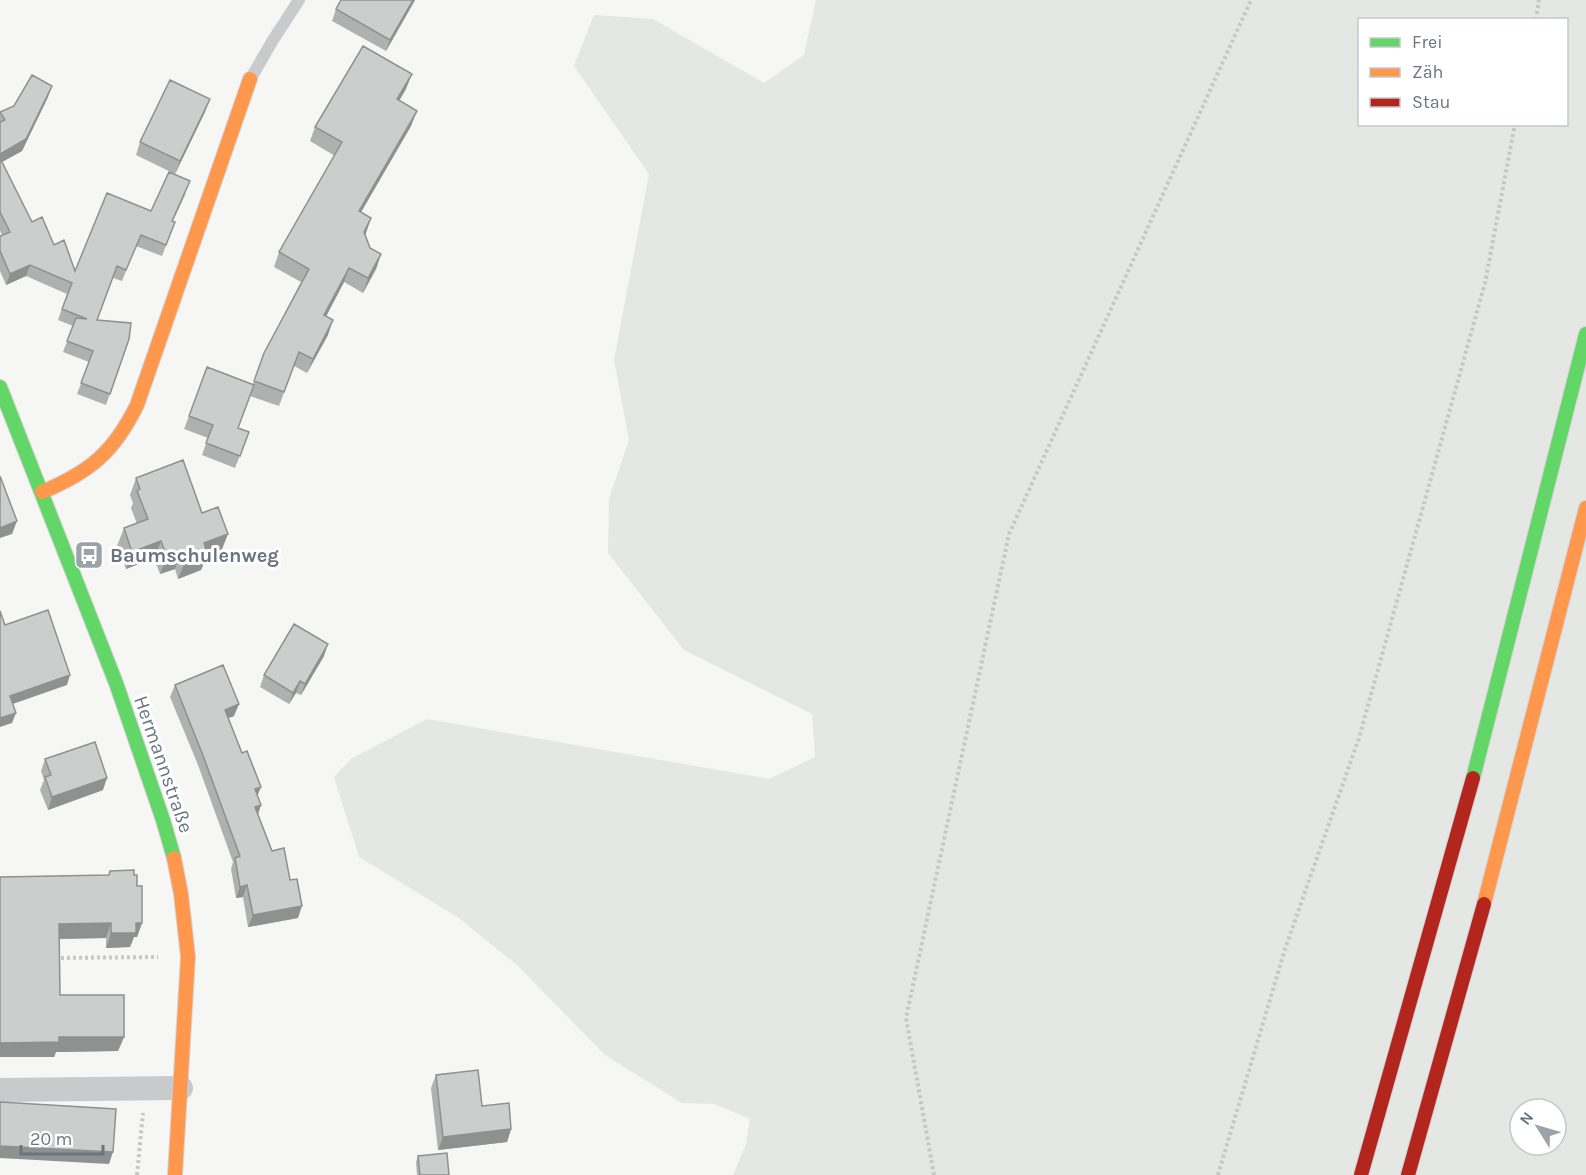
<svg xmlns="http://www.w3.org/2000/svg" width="1586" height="1175" viewBox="0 0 1586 1175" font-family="Karla,sans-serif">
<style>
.green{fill:#e4e7e3;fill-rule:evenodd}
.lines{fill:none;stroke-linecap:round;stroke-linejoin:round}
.fast-casing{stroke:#d2d3d3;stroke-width:16}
.slow-casing{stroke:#d2d3d3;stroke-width:16}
.jam-casing{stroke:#d2d3d3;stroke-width:16}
.path{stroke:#c6c7c8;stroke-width:4;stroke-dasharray:3 3;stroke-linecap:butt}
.lane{stroke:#c9cacb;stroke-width:12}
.street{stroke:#c9cacb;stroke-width:24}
.fast{stroke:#63d668;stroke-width:14}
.slow{stroke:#ff974d;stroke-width:14}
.jam{stroke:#b3261e;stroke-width:14}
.wall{fill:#afb1b1}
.shaded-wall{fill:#8f9090}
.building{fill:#cccece;stroke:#8f9090;stroke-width:1.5}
.labels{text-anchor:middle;stroke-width:6;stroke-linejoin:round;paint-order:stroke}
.poi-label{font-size:20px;font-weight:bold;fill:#697682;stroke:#fff;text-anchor:start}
.street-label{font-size:20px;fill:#697682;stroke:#fff}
</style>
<rect width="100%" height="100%" fill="#f6f6f5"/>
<!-- green -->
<path class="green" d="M 816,0 L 1586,0 L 1586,1175 L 733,1175 L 746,1144 L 750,1119 L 714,1104 L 682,1103 L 605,1055 L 518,966 L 459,918 L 359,857 L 334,777 L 351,759 L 427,719 L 769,779 L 815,757 L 812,714 L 684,650 L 608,553 L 609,499 L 629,440 L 614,360 L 649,174 L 574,66 L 594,15 L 653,19 L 764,83 L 804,55 ZM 1360,20 L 1566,20 L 1566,124 L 1360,124 ZM 1520,1109 L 1556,1109 L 1556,1145 L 1520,1145 Z"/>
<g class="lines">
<!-- fast casing -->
<g class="fast-casing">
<path id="fast" d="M 0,387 L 116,683 L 163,820 L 174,858
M 1473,778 L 1586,334"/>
</g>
<!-- slow casing -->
<g class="slow-casing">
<path id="slow" d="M 42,492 C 90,472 114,452 137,405 L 250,79
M 174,858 L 181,894 L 188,957 L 175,1175
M 1484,904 L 1586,508"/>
</g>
<!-- jam casing -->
<g class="jam-casing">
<path id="jam" d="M 1361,1175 L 1473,778
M 1408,1175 L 1484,904"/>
</g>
<!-- path -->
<path class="path" d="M 1536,20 L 1539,0
M 55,958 L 158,957
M 137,1175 L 143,1113
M 934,1175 L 906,1018 L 1009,534 L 1251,0
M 1218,1175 L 1285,949 L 1359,738 L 1485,283 L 1515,124"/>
<!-- lane -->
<path class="lane" d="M 251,78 L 273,40 L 299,0"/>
<!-- street -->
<path class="street" d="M 0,1090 L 181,1088"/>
<!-- fast -->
<use href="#fast" class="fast"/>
<!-- slow -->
<use href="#slow" class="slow"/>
<!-- jam -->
<use href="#jam" class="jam"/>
</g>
<!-- wall -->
<path class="wall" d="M 415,0 L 386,51 L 332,21 L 336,9 Z
M 406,89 L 399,101 L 411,126 L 361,212 L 371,218 L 365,235 L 370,248 L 381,254 L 376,269 L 363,293 L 344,282 L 326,316 L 328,335 L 307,373 L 294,366 L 279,406 L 250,396 L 238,428 L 249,432 L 235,468 L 202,455 L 208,438 L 184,429 L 189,416 L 253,384 L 264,353 L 301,282 L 274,267 L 279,252 L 335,156 L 310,141 L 315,127 Z
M 48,97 L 22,151 L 2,162 L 32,222 L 54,245 L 75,271 L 151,211 L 186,193 L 173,221 L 175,222 L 162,256 L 136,246 L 122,281 L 113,278 L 97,320 L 129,339 L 106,405 L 77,394 L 89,362 L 63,352 L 73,326 L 58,320 L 67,294 L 26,276 L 6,285 L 0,271 L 0,236 L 2,235 L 0,231 L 0,113 Z
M 205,112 L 175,174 L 136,155 L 140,142 Z
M 136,478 L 202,513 L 221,552 L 206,558 L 201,570 L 178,579 L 175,569 L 160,574 L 154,558 L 126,569 L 117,546 L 124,528 L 137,524 L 131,508 L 133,503 L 130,495 Z
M 324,656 L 301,695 L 296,693 L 289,704 L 260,687 L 264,675 Z
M 175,685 L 234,716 L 228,718 L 242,753 L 261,787 L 257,795 L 261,805 L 258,814 L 298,918 L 248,927 L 243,897 L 236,898 L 231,869 L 233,862 L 198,765 L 170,697 Z
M 45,759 L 103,790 L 48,810 L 40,790 L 44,780 L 41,771 Z
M 110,871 L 134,875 L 137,886 L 142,923 L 137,937 L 134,937 L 130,947 L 106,948 L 106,938 L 59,939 L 60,995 L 124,1037 L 118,1051 L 56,1052 L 54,1057 L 0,1057 L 0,877 L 108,875 Z
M 436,1075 L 482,1106 L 511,1129 L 507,1142 L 438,1150 L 431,1088 Z
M 418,1156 L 449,1175 L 417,1175 L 416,1162 Z"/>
<!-- shaded-wall -->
<path class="shaded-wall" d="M 413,0 L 415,0 L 386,51 L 390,40 Z
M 412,74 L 406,89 L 391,114 L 397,99 Z
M 52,86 L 48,97 L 22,151 L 0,163 L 0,154 Z
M 210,99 L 205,112 L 175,174 L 180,161 Z
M 417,111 L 411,126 L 353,226 L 359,211 Z
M 371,218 L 366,233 L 358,246 L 364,232 Z
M 381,254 L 376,269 L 363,293 L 368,278 Z
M 30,265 L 26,276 L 6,285 L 10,274 Z
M 349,268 L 344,282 L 319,330 L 324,315 Z
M 333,320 L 328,335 L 307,373 L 313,359 Z
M 17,521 L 12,534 L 0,538 L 0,528 Z
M 228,534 L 221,552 L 206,558 L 201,570 L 178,579 L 185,562 L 204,543 Z
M 161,541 L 154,558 L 126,569 L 132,552 Z
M 181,552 L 175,569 L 160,574 L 167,557 Z
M 328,644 L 324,656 L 301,695 L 305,684 Z
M 70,675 L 67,685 L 7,706 L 10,696 Z
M 300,681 L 296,693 L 289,704 L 293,693 Z
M 239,704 L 234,716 L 221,721 L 225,710 Z
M 16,713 L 12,723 L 0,727 L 0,718 Z
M 107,778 L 103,790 L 48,810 L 52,797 Z
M 261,787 L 256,799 L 255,789 Z
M 261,805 L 257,817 L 255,807 Z
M 247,885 L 243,897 L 236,898 L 240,887 Z
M 302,906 L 298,918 L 248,927 L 253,915 Z
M 111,923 L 106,938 L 54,939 L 59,924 Z
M 136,923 L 142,923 L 137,937 L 134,937 L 130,947 L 106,948 L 111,933 Z
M 59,1037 L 124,1037 L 118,1051 L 56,1052 L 54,1057 L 0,1057 L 0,1043 Z
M 511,1129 L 507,1142 L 438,1150 L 443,1137 Z
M 0,1146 L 113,1152 L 109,1164 L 0,1158 Z"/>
<!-- building -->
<path class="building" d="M 341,0 L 413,0 L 390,40 L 336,9 Z
M 363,46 L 412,74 L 397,99 L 417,111 L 359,211 L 371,218 L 364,232 L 370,248 L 381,254 L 368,278 L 349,268 L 324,315 L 333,320 L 313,359 L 299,352 L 284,392 L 254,381 L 264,353 L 309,269 L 279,252 L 342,142 L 315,127 Z
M 32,75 L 52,86 L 26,139 L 0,154 L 0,122 L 5,120 L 0,112 L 14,106 Z
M 170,80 L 210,99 L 180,161 L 140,142 Z
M 0,158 L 32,222 L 42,217 L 54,245 L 64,240 L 75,271 L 107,193 L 151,211 L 169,172 L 190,181 L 172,221 L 175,222 L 166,245 L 141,235 L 126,270 L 117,266 L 97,320 L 131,323 L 129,339 L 110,394 L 81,383 L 93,351 L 67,341 L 76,318 L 87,319 L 62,309 L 72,283 L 30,265 L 10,274 L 0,251 L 0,236 L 10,232 L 0,212 Z
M 207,367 L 254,385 L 238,428 L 249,432 L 240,456 L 206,443 L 213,425 L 189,416 Z
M 183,460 L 202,513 L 218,507 L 228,534 L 204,543 L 207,553 L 185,562 L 181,552 L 167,557 L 161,541 L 132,552 L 124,528 L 148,519 L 137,491 L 140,489 L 136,478 Z
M 0,476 L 17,521 L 0,528 Z
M 48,610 L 70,675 L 10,696 L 16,713 L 0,718 L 0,611 L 5,625 Z
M 294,624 L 328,644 L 305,684 L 300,681 L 293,693 L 264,675 Z
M 223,665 L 239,704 L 225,710 L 242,753 L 247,751 L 261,787 L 255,789 L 261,805 L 255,807 L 272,851 L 284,848 L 290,880 L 297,879 L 302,906 L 253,915 L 247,885 L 240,887 L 235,858 L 240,856 L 202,753 L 175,685 Z
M 95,742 L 107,778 L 52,797 L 45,777 L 51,775 L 45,759 Z
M 134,870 L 134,875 L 137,875 L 137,886 L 142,886 L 142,923 L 136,923 L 136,933 L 111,933 L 111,923 L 59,924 L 60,995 L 124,995 L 124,1037 L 59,1037 L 59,1042 L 0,1043 L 0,877 L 109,875 L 110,871 Z
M 478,1070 L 482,1106 L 509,1103 L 511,1129 L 443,1137 L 436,1075 Z
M 0,1102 L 116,1109 L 113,1152 L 0,1146 Z
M 447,1153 L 449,1175 L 420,1175 L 418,1156 Z"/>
<!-- icons -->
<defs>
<g id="bus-square" transform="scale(1.5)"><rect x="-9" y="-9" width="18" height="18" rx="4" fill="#9aa3aa" stroke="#fff"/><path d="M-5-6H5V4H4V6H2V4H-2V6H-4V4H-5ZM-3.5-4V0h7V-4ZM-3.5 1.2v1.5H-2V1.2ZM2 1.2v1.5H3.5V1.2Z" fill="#fff"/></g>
</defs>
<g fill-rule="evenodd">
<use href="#bus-square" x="89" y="555"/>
</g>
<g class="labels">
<!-- poi labels -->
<g class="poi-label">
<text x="110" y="562">Baumschulenweg</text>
</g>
<!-- street labels -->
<g class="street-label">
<text transform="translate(164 764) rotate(71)" y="7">Hermannstraße</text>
</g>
</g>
<!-- legend -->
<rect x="1358" y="18" width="210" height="108" fill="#ffffff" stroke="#c3c8cd" stroke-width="1.5"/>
<rect x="1370" y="38" width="30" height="9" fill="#63d668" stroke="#c3c8cd" stroke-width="1.5"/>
<text x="1412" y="48" font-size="18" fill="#697682">Frei</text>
<rect x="1370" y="68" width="30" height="9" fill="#ff974d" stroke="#c3c8cd" stroke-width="1.5"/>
<text x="1412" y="78" font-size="18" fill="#697682">Zäh</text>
<rect x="1370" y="98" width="30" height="9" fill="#b3261e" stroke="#c3c8cd" stroke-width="1.5"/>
<text x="1412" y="108" font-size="18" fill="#697682">Stau</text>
<!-- north arrow -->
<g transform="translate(1538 1127) rotate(307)"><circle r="28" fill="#ffffff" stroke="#c3c8cd" stroke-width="1.5"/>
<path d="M0-4.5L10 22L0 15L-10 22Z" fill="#9aa3aa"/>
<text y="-9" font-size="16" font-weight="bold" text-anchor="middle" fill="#697682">N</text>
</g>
<!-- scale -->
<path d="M21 1145v9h82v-9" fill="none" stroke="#697682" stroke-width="3"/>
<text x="30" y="1145" font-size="18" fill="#697682" stroke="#ffffff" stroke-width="4.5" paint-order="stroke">20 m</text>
</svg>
